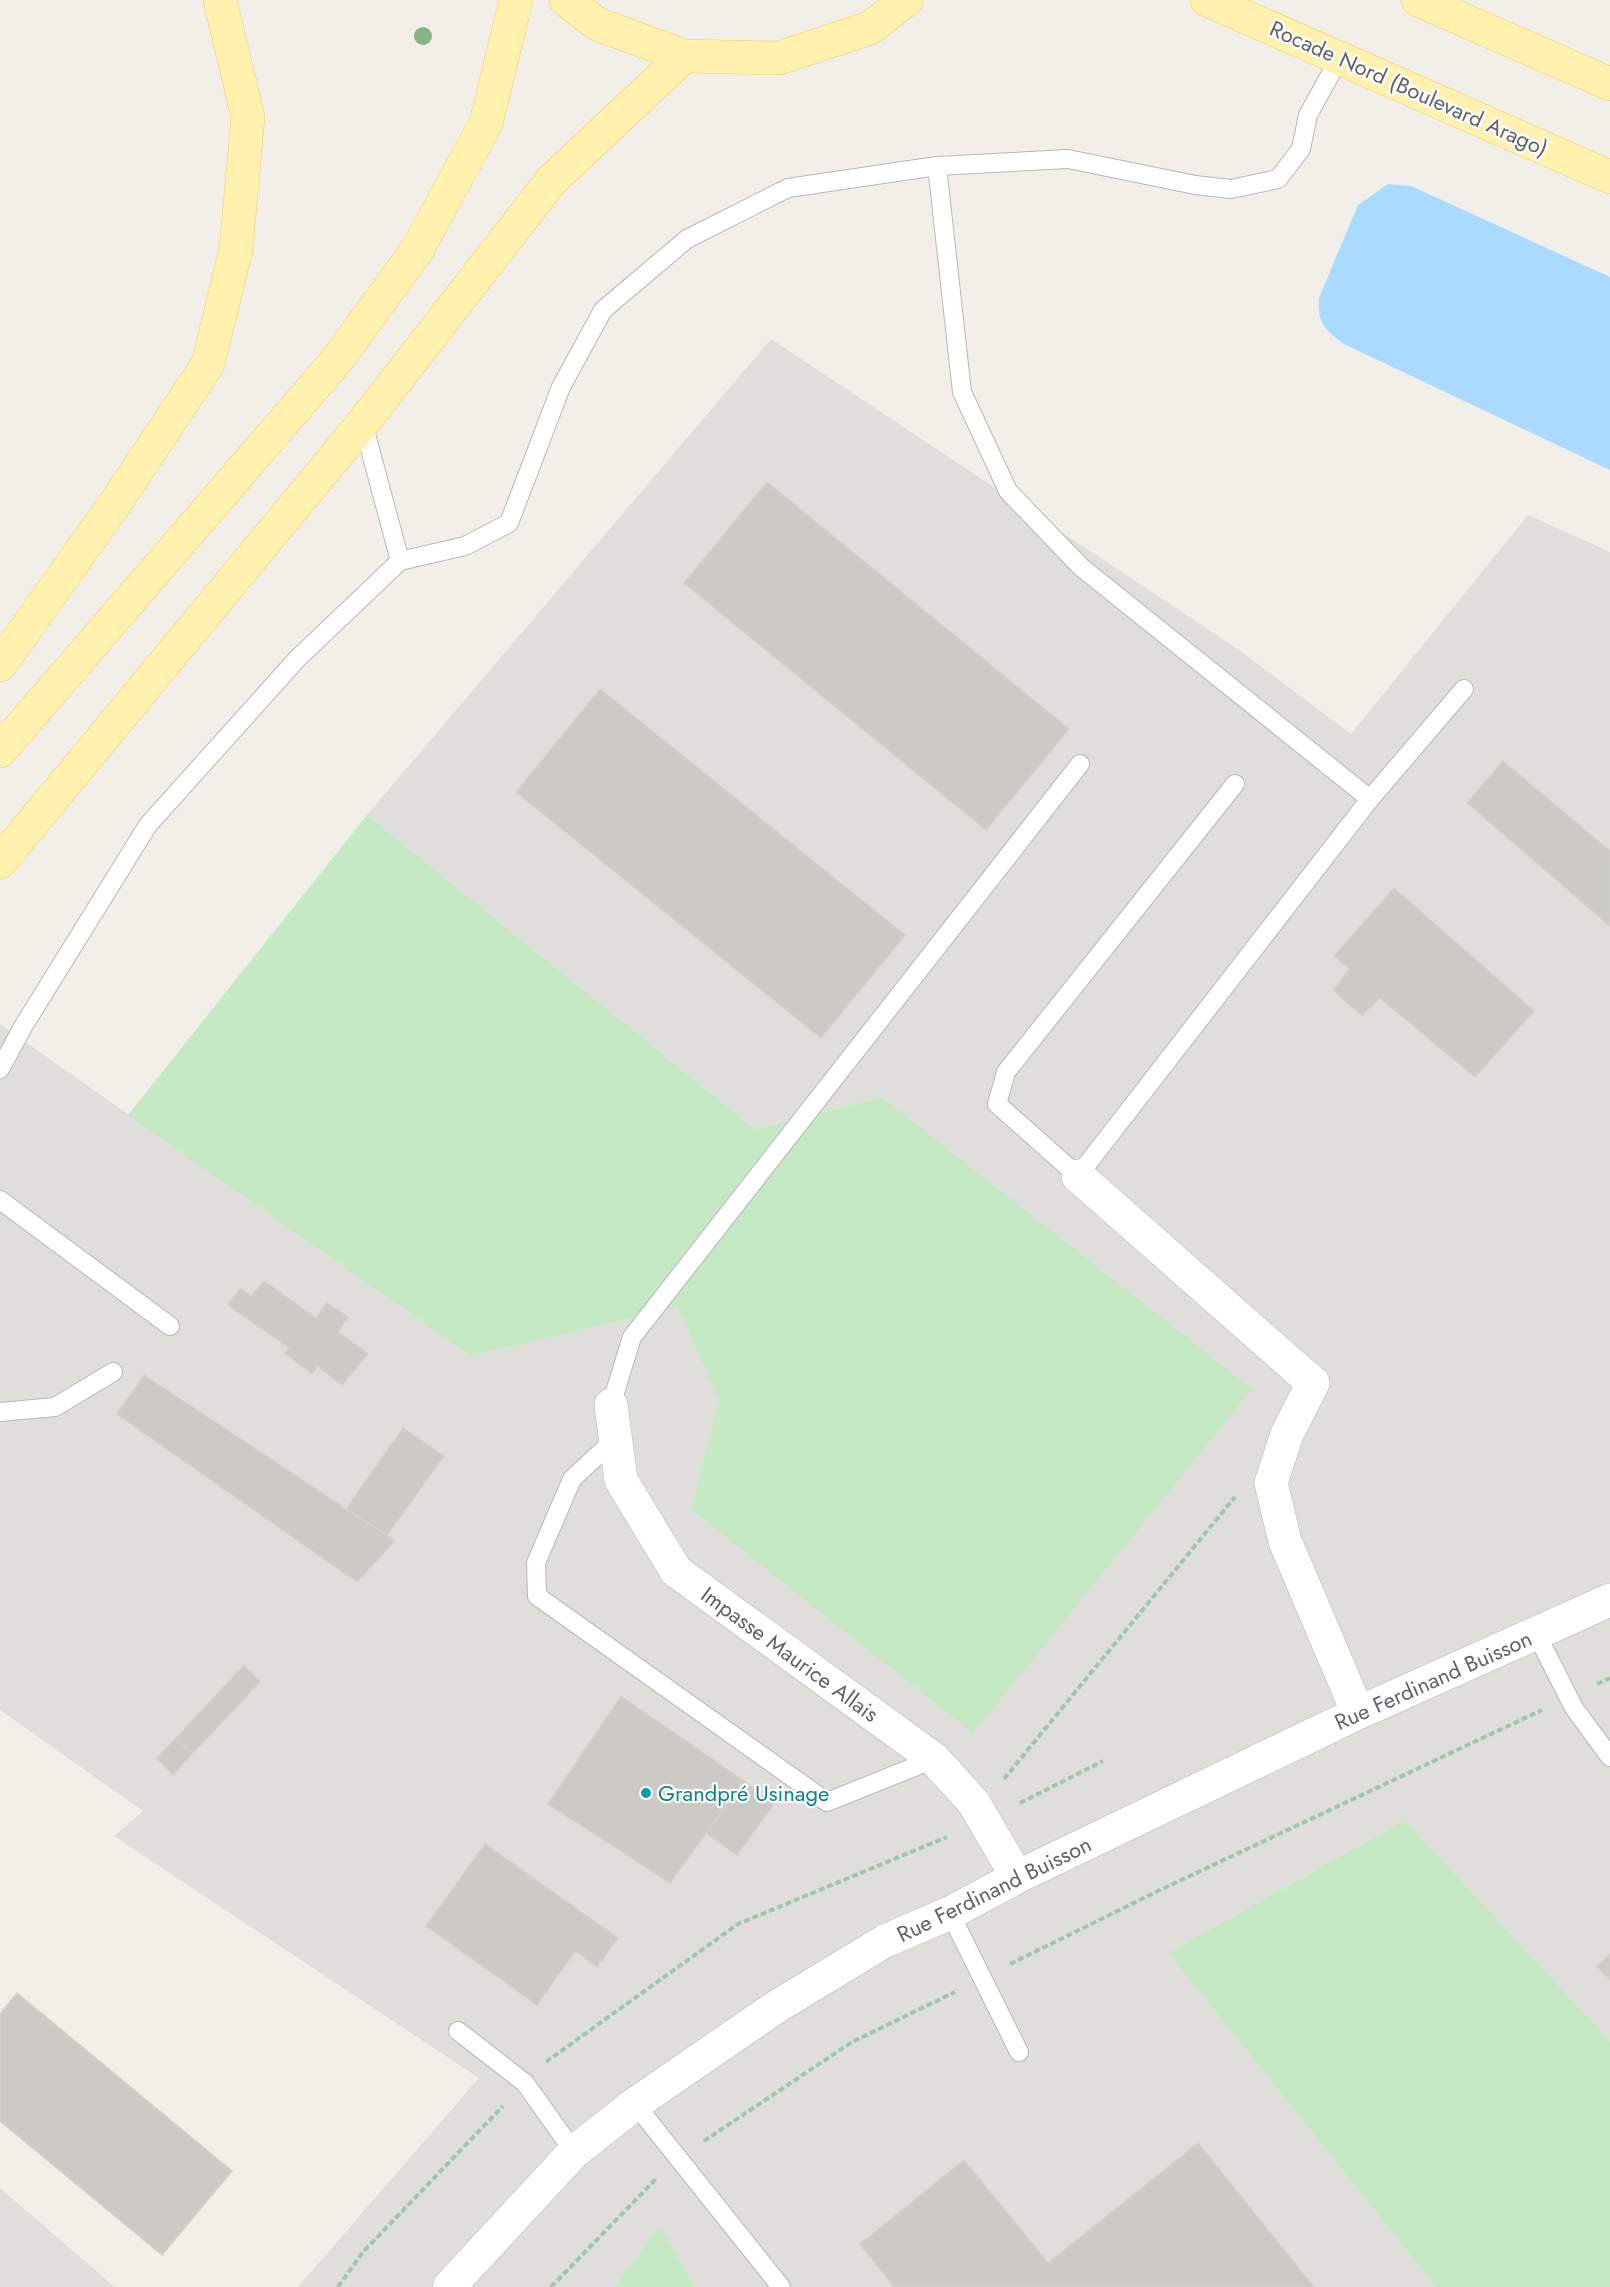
<svg xmlns="http://www.w3.org/2000/svg" width="1610" height="2287" viewBox="0 0 1610 2287" font-family="Jost,sans-serif">
<style>
.industrial{fill:#e0deda}
.green{fill:#c5e8c5}
.water{fill:#aadaff}
.building{fill:#cccac5;stroke:#d6d1c6;stroke-width:1.5}
.lines{fill:none;stroke-linecap:round;stroke-linejoin:round}
.lane-casing{stroke:#b5b8bc;stroke-width:20}
.street-casing{stroke:#b5b8bc;stroke-width:34}
.primary-casing{stroke:#f2c960;stroke-width:34}
.path{stroke:#9cc7a9;stroke-width:4;stroke-dasharray:6 3;stroke-linecap:butt}
.lane{stroke:#fff;stroke-width:18}
.street{stroke:#fff;stroke-width:33}
.primary{stroke:#fff2af;stroke-width:33}
.tree{fill:#89b387}
.culture-dot{fill:#0f9aa8;stroke:#fff;stroke-width:2}
.labels{text-anchor:middle;stroke-width:4.5;stroke-linejoin:round;paint-order:stroke}
.street-label{font-size:22px;fill:#5f6368;stroke:#fff}
.culture-label{font-size:22px;fill:#0d838f;stroke:#fff;text-anchor:start}
</style>
<rect width="100%" height="100%" fill="#f1efe8"/>
<!-- industrial -->
<path class="industrial" d="M 771,339 L 1239,650 L 1351,734 L 1528,515 L 1610,552 L 1610,2041 L 1405,1820 L 1168,1953 L 1436,2287 L 695,2287 L 660,2228 L 614,2287 L 298,2287 L 479,2078 L 114,1836 L 143,1811 L 0,1710 L 0,1024 L 471,1356 L 677,1308 L 719,1399 L 691,1509 L 881,1097 L 755,1129 L 367,815 Z
M 0,2188 L 115,2287 L 0,2287 Z"/>
<!-- green -->
<path class="green" d="M 367,815 L 755,1129 L 881,1097 L 1252,1389 L 973,1733 L 691,1509 L 719,1399 L 677,1308 L 471,1356 L 128,1115 Z
M 1405,1820 L 1610,2041 L 1610,2287 L 1436,2287 L 1168,1953 Z
M 660,2227 L 695,2287 L 614,2287 Z"/>
<!-- water -->
<path class="water" d="M 1388,184 L 1411,186 L 1610,277 L 1610,470 L 1344,344 C 1325,330 1317,323 1319,298 L 1358,205 Z"/>
<!-- building -->
<path class="building" d="M 767,482 L 1069,729 L 986,830 L 684,583 Z
M 600,689 L 905,935 L 821,1038 L 516,792 Z
M 1503,761 L 1610,851 L 1610,926 L 1467,803 Z
M 1394,888 L 1534,1011 L 1475,1077 L 1380,998 L 1362,1016 L 1333,990 L 1350,969 L 1334,956 Z
M 264,1281 L 316,1318 L 327,1303 L 348,1317 L 338,1332 L 368,1354 L 342,1385 L 317,1366 L 312,1374 L 285,1353 L 289,1348 L 228,1305 L 240,1288 L 251,1296 Z
M 144,1375 L 346,1509 L 395,1541 L 357,1582 L 117,1414 Z
M 403,1428 L 444,1456 L 387,1535 L 346,1509 Z
M 244,1665 L 260,1682 L 192,1754 L 176,1738 Z
M 621,1696 L 744,1781 L 670,1883 L 548,1804 Z
M 176,1738 L 192,1754 L 173,1775 L 157,1758 Z
M 744,1781 L 774,1804 L 737,1855 L 706,1833 Z
M 485,1844 L 618,1938 L 597,1967 L 575,1951 L 537,2005 L 426,1926 Z
M 1610,1954 L 1610,1980 L 1597,1967 Z
M 17,1993 L 232,2171 L 162,2255 L 0,2121 L 0,2014 Z
M 1198,2143 L 1314,2287 L 894,2287 L 860,2244 L 964,2160 L 1048,2263 Z"/>
<g class="lines">
<!-- lane casing -->
<g class="lane-casing">
<path id="lane" d="M 937,166 L 962,392 L 1008,491 L 1081,567 L 1370,799 L 1078,1176 L 997,1104 L 1006,1072 L 1235,784
M 363,423 L 400,561
M 1370,799 L 1464,689
M 0,1069 L 24,1025 L 148,825 L 297,659 L 400,561 L 465,546 L 509,523 L 561,387 L 603,310 L 687,239 L 788,188 L 937,166 L 1068,159 L 1195,185 L 1231,189 L 1278,179 L 1301,149 L 1308,115 L 1340,57
M 0,1200 L 170,1326
M 611,1405 L 632,1337 L 1080,764
M 0,1412 L 55,1407 L 113,1372
M 616,1438 L 572,1479 L 536,1563 L 537,1596 L 827,1802 L 934,1759
M 1536,1633 L 1574,1708 L 1610,1757
M 950,1913 L 1019,2052
M 458,2031 L 525,2083 L 574,2152
M 635,2104 L 781,2287"/>
</g>
<!-- street casing -->
<g class="street-casing">
<path id="street" d="M 1078,1176 L 1313,1383 L 1287,1434 L 1271,1483 L 1285,1541 L 1358,1713
M 611,1405 L 621,1480 L 676,1571 L 934,1759 L 974,1803 L 1017,1877
M 449,2287 L 574,2152 L 635,2104 L 776,2007 L 885,1941 L 950,1913 L 1017,1877 L 1358,1713 L 1610,1600"/>
</g>
<!-- primary casing -->
<g class="primary-casing">
<path id="primary" d="M 566,0 L 597,24 L 684,56 L 779,58 L 870,28 L 906,0
M 1207,0 L 1610,177
M 1418,0 L 1610,84
M 0,665 L 114,505 L 208,364 L 236,249 L 248,117 L 220,0
M 0,751 L 337,360 L 417,250 L 486,123 L 516,0
M 0,862 L 363,423 L 551,181 L 684,56"/>
</g>
<!-- path -->
<path class="path" d="M 1597,1684 L 1610,1678
M 1004,1779 L 1235,1497
M 1020,1803 L 1103,1761
M 1010,1964 L 1158,1891 L 1542,1710
M 546,2062 L 738,1924 L 947,1837
M 704,2141 L 852,2042 L 955,1992
M 338,2287 L 363,2252 L 503,2106
M 551,2287 L 656,2179"/>
<!-- lane -->
<use href="#lane" class="lane"/>
<!-- street -->
<use href="#street" class="street"/>
<!-- primary -->
<use href="#primary" class="primary"/>
</g>
<!-- trees -->
<circle class="tree" cx="423" cy="36" r="9"/>
<!-- markers -->
<circle class="culture-dot" cx="646" cy="1793" r="6"/>
<g class="labels">
<!-- street labels -->
<g class="street-label">
<text transform="translate(1409 88) rotate(24)" y="8">Rocade Nord (Boulevard Arago)</text>
<text transform="translate(790 1654) rotate(36)" y="8">Impasse Maurice Allais</text>
<text transform="translate(1433 1680) rotate(-24)" y="8">Rue Ferdinand Buisson</text>
<text transform="translate(994 1889) rotate(-26)" y="8">Rue Ferdinand Buisson</text>
</g>
<!-- culture labels -->
<g class="culture-label">
<text x="658" y="1801">Grandpré Usinage</text>
</g>
</g>
</svg>
